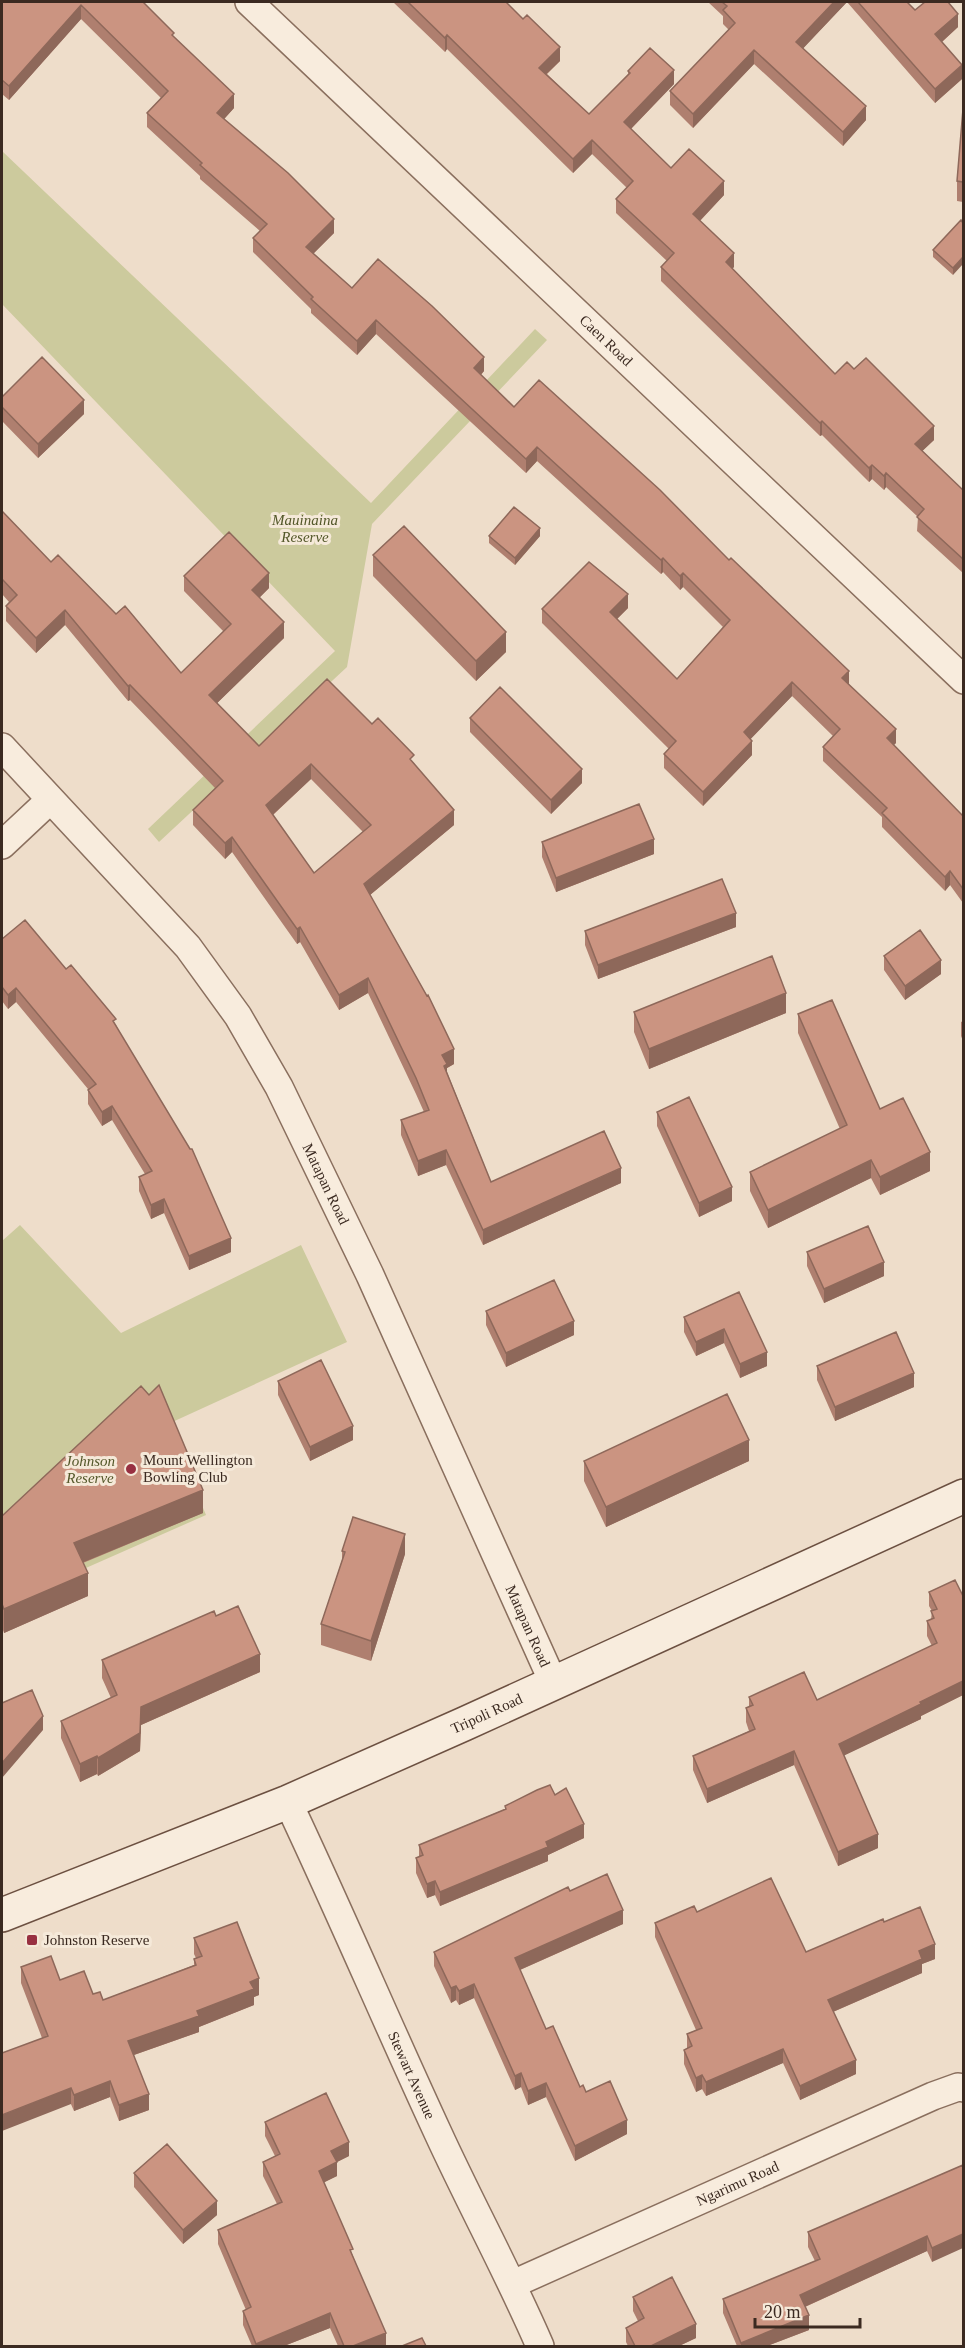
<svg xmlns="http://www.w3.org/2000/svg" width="965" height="2348" viewBox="0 0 965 2348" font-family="'Times New Roman',serif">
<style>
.green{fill:#ccca9d}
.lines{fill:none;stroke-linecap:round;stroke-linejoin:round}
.street-casing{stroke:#8a6f5e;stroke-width:30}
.secondary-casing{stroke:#6c5041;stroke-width:36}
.street{stroke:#f8ecdd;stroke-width:27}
.secondary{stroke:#f8ecdd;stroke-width:33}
.wall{fill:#af7f6f;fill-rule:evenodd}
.shaded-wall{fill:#8e685a}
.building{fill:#cb9481;stroke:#8e685a;stroke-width:1.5;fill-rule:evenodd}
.poi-dot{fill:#983041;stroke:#f5e9d9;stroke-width:2}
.labels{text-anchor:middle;stroke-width:6;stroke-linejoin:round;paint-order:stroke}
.street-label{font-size:15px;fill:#3b2a21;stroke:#f5e9d9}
.park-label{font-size:15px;font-style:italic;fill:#535729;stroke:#f5e9d9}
.poi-label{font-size:15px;fill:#3b2a21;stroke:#f5e9d9;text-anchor:start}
</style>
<rect width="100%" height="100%" fill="#eeddca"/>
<!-- green -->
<path class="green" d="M 2,151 L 371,503 L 535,329 L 547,340 L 372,524 L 347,667 L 159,842 L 148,829 L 335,651 L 2,304 Z
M 20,1225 L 121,1333 L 301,1245 L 347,1342 L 168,1424 L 206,1515 L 2,1605 L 2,1241 Z"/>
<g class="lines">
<!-- street casing -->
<g class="street-casing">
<g id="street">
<path id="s1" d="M 249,2 L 964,680"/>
<path id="s2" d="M 2,747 L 188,947 L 238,1016 L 279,1087 L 370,1275 L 553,1682"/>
<path d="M 2,845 L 50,800"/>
<path id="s3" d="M 288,1802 C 340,1912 387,2023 438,2133 C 471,2205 509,2274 540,2346"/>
<path id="s4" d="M 513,2284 L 933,2096 L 958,2087 L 964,2088"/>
</g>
</g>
<!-- secondary casing -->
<g class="secondary-casing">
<g id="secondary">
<path id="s5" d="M 2,1915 L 288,1802 L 464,1724 L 964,1496"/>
</g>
</g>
<!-- street -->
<use href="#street" class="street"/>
<!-- secondary -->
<use href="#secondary" class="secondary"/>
</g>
<!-- wall -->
<path class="wall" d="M 2,2 L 143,2 L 174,37 L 234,108 L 224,119 L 334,233 L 313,254 L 352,288 L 484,371 L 481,375 L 514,407 L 849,684 L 896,743 L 893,745 L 963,816 L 963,903 L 950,885 L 945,891 L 882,827 L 882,817 L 823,761 L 823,747 L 833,736 L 792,696 L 750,739 L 752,755 L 703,806 L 664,768 L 664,754 L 669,749 L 542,623 L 542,609 L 628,608 L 617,619 L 677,679 L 723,627 L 683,587 L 680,590 L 663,572 L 661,574 L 537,461 L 526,473 L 376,334 L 357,355 L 311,313 L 311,309 L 253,252 L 253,238 L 260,231 L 200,179 L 200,176 L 147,127 L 147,113 L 161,98 L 81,19 L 9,100 L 2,94 Z
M 393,2 L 506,2 L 560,61 L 547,74 L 589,114 L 628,74 L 628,71 L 674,84 L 631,129 L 671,168 L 724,195 L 700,221 L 734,267 L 732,268 L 835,374 L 854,369 L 934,440 L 922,451 L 963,490 L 963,573 L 917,531 L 918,517 L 886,487 L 884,490 L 872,479 L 869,482 L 822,435 L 820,436 L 661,281 L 661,267 L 667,261 L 616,213 L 616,199 L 627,188 L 592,154 L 573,173 L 447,49 L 445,52 Z
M 708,2 L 907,2 L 915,10 L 958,27 L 942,42 L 962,79 L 935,103 L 847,2 L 803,48 L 866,120 L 843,146 L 754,64 L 693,128 L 670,105 L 670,91 L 729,30 L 723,24 L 723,16 Z
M 963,109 L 963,202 L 957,201 L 957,181 Z
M 961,220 L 953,275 L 933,257 L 933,250 Z
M 2,397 L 84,414 L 38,458 L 2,421 Z
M 2,511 L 51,562 L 116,614 L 181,673 L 224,632 L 184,591 L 184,576 L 269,588 L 259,598 L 284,638 L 217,703 L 259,746 L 372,724 L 414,763 L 454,825 L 370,895 L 454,1064 L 447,1068 L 447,1072 L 491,1182 L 621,1183 L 483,1245 L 446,1165 L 418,1176 L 401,1135 L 401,1120 L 424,1112 L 416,1094 L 368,993 L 339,1010 L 300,942 L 297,944 L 232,852 L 225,859 L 193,825 L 193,810 L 215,788 L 130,700 L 128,701 L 65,625 L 36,653 L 6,621 L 6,606 L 9,602 L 2,594 ZM 311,779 L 363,832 L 314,873 L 273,815 Z
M 489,536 L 540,536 L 515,565 L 489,543 Z
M 373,555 L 506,652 L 476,681 L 373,576 Z
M 470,718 L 582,783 L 551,814 L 470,732 Z
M 542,842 L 654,854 L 556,892 L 542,857 Z
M 736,927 L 598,979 L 585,945 L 585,931 Z
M 2,939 L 66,969 L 116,1025 L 231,1252 L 189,1270 L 164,1213 L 151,1219 L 139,1191 L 139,1177 L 145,1174 L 112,1120 L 102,1126 L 88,1104 L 88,1089 L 16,1002 L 8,1009 L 2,1001 Z
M 884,956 L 941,974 L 905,1000 L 884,970 Z
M 634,1012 L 786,1013 L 649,1069 L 634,1032 Z
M 798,1014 L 880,1109 L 930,1171 L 880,1195 L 871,1178 L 768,1228 L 750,1191 L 750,1172 L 840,1129 L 798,1033 Z
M 963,1021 L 963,1041 L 961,1036 L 961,1022 Z
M 657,1112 L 732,1201 L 699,1217 L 657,1126 Z
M 807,1252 L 884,1276 L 824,1303 L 807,1266 Z
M 739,1292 L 767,1366 L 740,1378 L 724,1343 L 696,1356 L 684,1332 L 684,1317 Z
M 486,1311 L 574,1335 L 506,1367 L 486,1325 Z
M 817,1366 L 914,1387 L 835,1421 L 817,1380 Z
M 278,1381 L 353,1440 L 310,1461 L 278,1395 Z
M 149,1395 L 203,1513 L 83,1563 L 88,1596 L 4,1633 L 2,1627 L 2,1516 Z
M 584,1461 L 749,1461 L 606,1527 L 584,1481 Z
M 342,1551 L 405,1554 L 371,1661 L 321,1645 L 321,1624 L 342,1560 Z
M 929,1592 L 963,1596 L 963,1695 L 921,1716 L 921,1719 L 844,1755 L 878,1848 L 838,1866 L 794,1765 L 707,1803 L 693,1770 L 693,1756 L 749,1731 L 746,1722 L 746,1708 L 749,1707 L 749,1697 L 817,1700 L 932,1646 L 927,1636 L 927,1621 L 931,1620 L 932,1611 L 929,1606 Z
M 216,1616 L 260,1672 L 141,1725 L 140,1751 L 98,1776 L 97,1774 L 80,1782 L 61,1738 L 61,1721 L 111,1698 L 102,1678 L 102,1660 Z
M 555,1795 L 584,1838 L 548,1855 L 548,1861 L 440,1906 L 435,1895 L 427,1898 L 416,1873 L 416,1858 L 419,1857 L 419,1845 L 505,1809 L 505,1806 Z
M 570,1891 L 623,1924 L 520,1970 L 546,2029 L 580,2087 L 586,2092 L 627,2134 L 575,2161 L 546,2097 L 528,2105 L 521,2087 L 515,2090 L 474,1998 L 459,2005 L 456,2000 L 451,2003 L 434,1966 L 434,1952 Z
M 697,1912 L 806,1952 L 884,1922 L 935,1959 L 922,1964 L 922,1973 L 833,2012 L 856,2074 L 800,2100 L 783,2063 L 706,2096 L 702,2089 L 696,2092 L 684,2064 L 684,2050 L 687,2048 L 687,2034 L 696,2030 L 655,1937 L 655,1923 Z
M 194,1938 L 259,1995 L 254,1997 L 254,2005 L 199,2027 L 199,2032 L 134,2055 L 149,2110 L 119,2121 L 110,2097 L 74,2111 L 42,2038 L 21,1983 L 21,1967 L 60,1980 L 93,1994 L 103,2000 L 194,1965 L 194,1959 L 196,1958 L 194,1954 Z
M 265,2122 L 349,2156 L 337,2162 L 337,2176 L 324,2182 L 353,2256 L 386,2346 L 338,2346 L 330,2328 L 284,2346 L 252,2346 L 243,2325 L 243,2311 L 246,2310 L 218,2244 L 218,2230 L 277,2204 L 263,2176 L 263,2162 L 275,2156 L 265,2136 Z
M 963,2165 L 932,2262 L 927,2251 L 805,2307 L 809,2330 L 767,2346 L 737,2346 L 723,2313 L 723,2299 L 815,2261 L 808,2247 L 808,2232 Z
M 134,2173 L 217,2215 L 183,2244 L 134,2187 Z
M 633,2297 L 696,2338 L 679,2346 L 628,2346 L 626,2342 L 626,2328 L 638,2321 L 633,2311 Z"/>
<!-- shaded-wall -->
<path class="shaded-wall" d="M 834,2 L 847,2 L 796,56 L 796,42 Z
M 81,5 L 81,19 L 9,100 L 9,86 Z
M 958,14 L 958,27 L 935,48 L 935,34 Z
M 447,35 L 447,49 L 445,52 L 445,38 Z
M 560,47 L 560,61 L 539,81 L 539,68 Z
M 754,50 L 754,64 L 693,128 L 693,114 Z
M 962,65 L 962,79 L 935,103 L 935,89 Z
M 674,70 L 674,84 L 624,136 L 624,122 Z
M 234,94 L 234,108 L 217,127 L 217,113 Z
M 866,106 L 866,120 L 843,146 L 843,132 Z
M 592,140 L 592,154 L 573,173 L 573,159 Z
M 724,181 L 724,195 L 693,228 L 693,214 Z
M 334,219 L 334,233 L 306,261 L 306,247 Z
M 734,253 L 734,267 L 726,276 L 726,262 Z
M 963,257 L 963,264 L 953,275 L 953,268 Z
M 376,320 L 376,334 L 357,355 L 357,341 Z
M 484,357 L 484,371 L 474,382 L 474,368 Z
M 84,400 L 84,414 L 38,458 L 38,444 Z
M 822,421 L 822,435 L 820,436 L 820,423 Z
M 934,426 L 934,440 L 915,458 L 915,444 Z
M 537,447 L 537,461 L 526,473 L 526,459 Z
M 872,465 L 872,479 L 869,482 L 869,468 Z
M 886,473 L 886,487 L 884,490 L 884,476 Z
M 540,528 L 540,536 L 515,565 L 515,558 Z
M 663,558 L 663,572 L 661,574 L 661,560 Z
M 269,573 L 269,588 L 252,605 L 252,590 Z
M 683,573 L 683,587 L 680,590 L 680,576 Z
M 628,594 L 628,608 L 610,626 L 610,612 Z
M 65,610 L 65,625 L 36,653 L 36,638 Z
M 284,622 L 284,638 L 209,711 L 209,695 Z
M 506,632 L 506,652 L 476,681 L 476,661 Z
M 849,671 L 849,685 L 842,678 Z
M 792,682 L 792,696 L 744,746 L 744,732 Z
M 130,685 L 130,700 L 128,701 L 128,686 Z
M 896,729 L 896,743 L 887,752 L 887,738 Z
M 752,741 L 752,755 L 703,806 L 703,792 Z
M 311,764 L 311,779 L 266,821 L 266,805 Z
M 582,769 L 582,783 L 551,814 L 551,800 Z
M 454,810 L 454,825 L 364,900 L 364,884 Z
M 232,837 L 232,852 L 225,859 L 225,843 Z
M 654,839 L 654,854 L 556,892 L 556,878 Z
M 950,871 L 950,885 L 945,891 L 945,877 Z
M 736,913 L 736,927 L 598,979 L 598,965 Z
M 300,927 L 300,942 L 297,944 L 297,929 Z
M 941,960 L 941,974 L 905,1000 L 905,986 Z
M 368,978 L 368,993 L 339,1010 L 339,995 Z
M 16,988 L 16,1002 L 8,1009 L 8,995 Z
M 786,993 L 786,1013 L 649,1069 L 649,1049 Z
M 454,1049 L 454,1064 L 447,1068 L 447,1080 L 442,1055 Z
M 112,1106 L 112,1120 L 102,1126 L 102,1112 Z
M 446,1150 L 446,1165 L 418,1176 L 418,1161 Z
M 930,1152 L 930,1171 L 880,1195 L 880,1177 Z
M 871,1160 L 871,1178 L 768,1228 L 768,1210 Z
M 621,1168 L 621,1183 L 483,1245 L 483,1230 Z
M 732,1187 L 732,1201 L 699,1217 L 699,1203 Z
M 164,1199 L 164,1213 L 151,1219 L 151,1205 Z
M 231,1238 L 231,1252 L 189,1270 L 189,1256 Z
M 884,1262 L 884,1276 L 824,1303 L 824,1289 Z
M 574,1321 L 574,1335 L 506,1367 L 506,1353 Z
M 724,1329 L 724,1343 L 696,1356 L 696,1342 Z
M 767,1352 L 767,1366 L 740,1378 L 740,1364 Z
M 914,1373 L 914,1387 L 835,1421 L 835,1407 Z
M 353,1426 L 353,1440 L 310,1461 L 310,1447 Z
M 749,1440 L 749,1461 L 606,1527 L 606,1507 Z
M 203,1490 L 203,1513 L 74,1566 L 74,1543 Z
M 405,1534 L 405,1554 L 371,1661 L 371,1641 Z
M 88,1573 L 88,1596 L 4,1633 L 4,1609 Z
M 260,1654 L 260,1672 L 141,1725 L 140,1751 L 98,1776 L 98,1758 L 141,1707 Z
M 963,1681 L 963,1695 L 921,1716 L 921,1719 L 839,1758 L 839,1744 L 920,1702 Z
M 43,1716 L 43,1730 L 2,1778 L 2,1763 Z
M 794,1751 L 794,1765 L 707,1803 L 707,1789 Z
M 97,1756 L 97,1774 L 80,1782 L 80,1764 Z
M 584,1824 L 584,1838 L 548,1855 L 548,1861 L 440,1906 L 440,1892 Z
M 878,1834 L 878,1848 L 838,1866 L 838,1852 Z
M 435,1881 L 435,1895 L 427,1898 L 427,1884 Z
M 623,1910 L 623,1924 L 515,1972 L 515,1958 Z
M 935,1944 L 935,1959 L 922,1964 L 922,1973 L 828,2014 L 828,2000 L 919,1951 Z
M 259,1978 L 259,1995 L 254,1997 L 254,2005 L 199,2027 L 199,2032 L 128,2057 L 128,2041 L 197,2011 L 250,1982 Z
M 474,1984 L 474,1998 L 459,2005 L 459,1991 Z
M 456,1986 L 456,2000 L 451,2003 L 451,1988 Z
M 783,2049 L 783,2063 L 706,2096 L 706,2082 Z
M 856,2060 L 856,2074 L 800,2100 L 800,2086 Z
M 521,2073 L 521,2087 L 515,2090 L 515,2076 Z
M 702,2075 L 702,2089 L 696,2092 L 696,2078 Z
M 110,2081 L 110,2097 L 74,2111 L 74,2095 Z
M 546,2083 L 546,2097 L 528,2105 L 528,2091 Z
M 71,2088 L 71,2104 L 2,2131 L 2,2115 Z
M 149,2094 L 149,2110 L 119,2121 L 119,2105 Z
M 627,2120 L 627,2134 L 575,2161 L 575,2146 Z
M 349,2142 L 349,2156 L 337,2162 L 337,2176 L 319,2185 L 319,2171 L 331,2151 Z
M 217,2201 L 217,2215 L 183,2244 L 183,2230 Z
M 963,2234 L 963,2248 L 932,2262 L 932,2248 Z
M 927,2236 L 927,2251 L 800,2309 L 800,2295 Z
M 330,2313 L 330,2328 L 284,2346 L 256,2346 L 256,2344 Z
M 809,2315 L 809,2330 L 767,2346 L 741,2346 L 741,2343 Z
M 696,2324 L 696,2338 L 679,2346 L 651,2346 Z
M 386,2333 L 386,2346 L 353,2346 Z"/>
<!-- building -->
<path class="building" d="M 2,2 L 143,2 L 174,33 L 172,35 L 234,94 L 217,113 L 288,173 L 334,219 L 306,247 L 352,288 L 378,259 L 432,306 L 484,357 L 474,368 L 514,407 L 539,380 L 660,490 L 729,560 L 731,558 L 849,671 L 842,678 L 896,729 L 887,738 L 963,816 L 963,889 L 950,871 L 945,877 L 882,813 L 887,808 L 823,747 L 840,729 L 792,682 L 744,732 L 752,741 L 703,792 L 664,754 L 676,741 L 542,609 L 589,562 L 628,594 L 610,612 L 677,679 L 730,620 L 683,573 L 680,576 L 663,558 L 661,560 L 537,447 L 526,459 L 376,320 L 357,341 L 311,299 L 313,297 L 253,238 L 267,224 L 200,165 L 202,163 L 147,113 L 168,91 L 81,5 L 9,86 L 2,80 Z
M 408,2 L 506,2 L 523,19 L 527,15 L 560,47 L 539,68 L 589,114 L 630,73 L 628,71 L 650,48 L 674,70 L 624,122 L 671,168 L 689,149 L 724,181 L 693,214 L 734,253 L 726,262 L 835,374 L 847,362 L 854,369 L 866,358 L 934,426 L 915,444 L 963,490 L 963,559 L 917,517 L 924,509 L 886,473 L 884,476 L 872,465 L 869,468 L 822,421 L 820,423 L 661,267 L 674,253 L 616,199 L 633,181 L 592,140 L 573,159 L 447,35 L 445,38 Z
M 722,2 L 834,2 L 796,42 L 866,106 L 843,132 L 754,50 L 693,114 L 670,91 L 735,23 L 723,10 L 727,6 Z
M 858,2 L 907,2 L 915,10 L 925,2 L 948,2 L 958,14 L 935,34 L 962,65 L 935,89 Z
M 963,109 L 963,182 L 957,181 Z
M 961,220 L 963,223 L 963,257 L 953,268 L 933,250 Z
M 42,357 L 84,400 L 38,444 L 2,407 L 2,397 Z
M 514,507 L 540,528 L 515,558 L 489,536 Z
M 2,511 L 51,562 L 58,555 L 116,614 L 125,606 L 181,673 L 231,624 L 184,576 L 229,532 L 269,573 L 252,590 L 284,622 L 209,695 L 259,746 L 327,679 L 372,724 L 378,718 L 414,755 L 410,759 L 454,810 L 364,884 L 427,996 L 428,995 L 454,1049 L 442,1055 L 447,1064 L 444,1066 L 491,1182 L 604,1131 L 621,1168 L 483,1230 L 446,1150 L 418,1161 L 401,1120 L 429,1110 L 416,1078 L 368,978 L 339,995 L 300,927 L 297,929 L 232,837 L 225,843 L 193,810 L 223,781 L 130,685 L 128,686 L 65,610 L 36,638 L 6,606 L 17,595 L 2,579 ZM 311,764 L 371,825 L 314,873 L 266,805 Z
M 404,526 L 506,632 L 476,661 L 373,555 Z
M 500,687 L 582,769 L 551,800 L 470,718 Z
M 639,804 L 654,839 L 556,878 L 542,842 Z
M 722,879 L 736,913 L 598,965 L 585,931 Z
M 25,920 L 66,969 L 71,965 L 116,1019 L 113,1021 L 190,1149 L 192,1149 L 231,1238 L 189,1256 L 164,1199 L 151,1205 L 139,1177 L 152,1171 L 112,1106 L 102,1112 L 88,1090 L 96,1084 L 16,988 L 8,995 L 2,987 L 2,939 Z
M 920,930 L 941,960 L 905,986 L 884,956 Z
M 772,956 L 786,993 L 649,1049 L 634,1012 Z
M 832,1000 L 880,1109 L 903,1098 L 930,1152 L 880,1177 L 871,1160 L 768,1210 L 750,1172 L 847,1125 L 798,1014 Z
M 689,1097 L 732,1187 L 699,1203 L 657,1112 Z
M 868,1226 L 884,1262 L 824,1289 L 807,1252 Z
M 554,1280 L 574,1321 L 506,1353 L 486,1311 Z
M 739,1292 L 767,1352 L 740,1364 L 724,1329 L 696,1342 L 684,1317 Z
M 896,1332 L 914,1373 L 835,1407 L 817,1366 Z
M 321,1360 L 353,1426 L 310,1447 L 278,1381 Z
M 159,1385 L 203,1490 L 74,1543 L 88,1573 L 4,1609 L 2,1604 L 2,1516 L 141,1386 L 149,1395 Z
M 727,1394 L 749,1440 L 606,1507 L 584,1461 Z
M 353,1517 L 405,1534 L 371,1641 L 321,1624 L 345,1552 L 342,1551 Z
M 955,1580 L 963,1596 L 963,1681 L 920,1702 L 921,1704 L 839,1744 L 878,1834 L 838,1852 L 794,1751 L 707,1789 L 693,1756 L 755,1729 L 746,1708 L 753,1705 L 749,1697 L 804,1672 L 817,1700 L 937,1643 L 927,1621 L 934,1618 L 931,1611 L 937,1609 L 929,1592 Z
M 238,1606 L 260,1654 L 141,1707 L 140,1733 L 98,1758 L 97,1756 L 80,1764 L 61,1721 L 117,1695 L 102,1660 L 214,1611 L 216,1616 Z
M 32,1690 L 43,1716 L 2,1763 L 2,1703 Z
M 550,1785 L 555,1795 L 566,1788 L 584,1824 L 546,1842 L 548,1847 L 440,1892 L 435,1881 L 427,1884 L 416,1858 L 423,1855 L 419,1845 L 506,1809 L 505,1806 L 537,1790 Z
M 607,1874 L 623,1910 L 515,1958 L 546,2029 L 553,2026 L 580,2087 L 583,2085 L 586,2092 L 610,2081 L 627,2120 L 575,2146 L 546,2083 L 528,2091 L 521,2073 L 515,2076 L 474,1984 L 459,1991 L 456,1986 L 451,1988 L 434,1952 L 568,1887 L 570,1891 Z
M 771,1878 L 806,1952 L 883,1919 L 884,1922 L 920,1907 L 935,1944 L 919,1951 L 922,1959 L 828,2000 L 856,2060 L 800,2086 L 783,2049 L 706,2082 L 702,2075 L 696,2078 L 684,2050 L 692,2046 L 687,2034 L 702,2028 L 655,1923 L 694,1906 L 697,1912 Z
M 237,1922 L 259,1978 L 250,1982 L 254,1989 L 197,2011 L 199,2016 L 128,2041 L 149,2094 L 119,2105 L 110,2081 L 74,2095 L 71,2088 L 2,2115 L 2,2053 L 48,2036 L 21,1967 L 51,1956 L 60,1980 L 84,1971 L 93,1994 L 100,1992 L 103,2000 L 196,1965 L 194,1959 L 202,1956 L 194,1938 Z
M 326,2093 L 349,2142 L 331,2151 L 337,2162 L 319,2171 L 353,2249 L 350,2250 L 386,2333 L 353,2346 L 344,2346 L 330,2313 L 256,2344 L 243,2311 L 251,2307 L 218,2230 L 282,2202 L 263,2162 L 280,2154 L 265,2122 Z
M 167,2144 L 217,2201 L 183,2230 L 134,2173 Z
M 963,2165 L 963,2234 L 932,2248 L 927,2236 L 800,2295 L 809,2315 L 741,2343 L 723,2299 L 820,2259 L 808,2232 Z
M 672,2277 L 696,2324 L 651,2346 L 635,2346 L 626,2328 L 644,2318 L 633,2297 Z
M 422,2338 L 426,2346 L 402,2346 Z"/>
<!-- markers -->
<g class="poi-dot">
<circle cx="131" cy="1469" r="6"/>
<rect x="26" y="1934" width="12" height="12" rx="3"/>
</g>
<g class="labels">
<!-- street labels -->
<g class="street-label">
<text dy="5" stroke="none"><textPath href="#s1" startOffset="492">Caen Road</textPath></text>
<text dy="5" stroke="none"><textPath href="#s2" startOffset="548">Matapan Road</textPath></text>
<text dy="5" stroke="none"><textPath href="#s2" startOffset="1034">Matapan Road</textPath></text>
<text dy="5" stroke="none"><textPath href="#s5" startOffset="525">Tripoli Road</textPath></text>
<text dy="5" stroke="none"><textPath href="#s3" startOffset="300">Stewart Avenue</textPath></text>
<text dy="5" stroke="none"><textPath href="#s4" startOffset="246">Ngarimu Road</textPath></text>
</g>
<!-- park labels -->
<g class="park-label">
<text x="305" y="525">Mauinaina<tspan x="305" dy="17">Reserve</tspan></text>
<text x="90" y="1466">Johnson<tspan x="90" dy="17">Reserve</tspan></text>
</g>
<!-- poi labels -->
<g class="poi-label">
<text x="143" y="1465">Mount Wellington<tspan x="143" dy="17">Bowling Club</tspan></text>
<text x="44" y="1945">Johnston Reserve</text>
</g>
</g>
<!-- border -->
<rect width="965" height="2348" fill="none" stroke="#3b2a21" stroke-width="6"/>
<!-- scale -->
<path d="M755 2318v9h105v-9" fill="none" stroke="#3b2a21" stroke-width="3"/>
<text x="764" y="2318" font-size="18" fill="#3b2a21" stroke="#f5e9d9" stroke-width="4.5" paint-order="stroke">20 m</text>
</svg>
